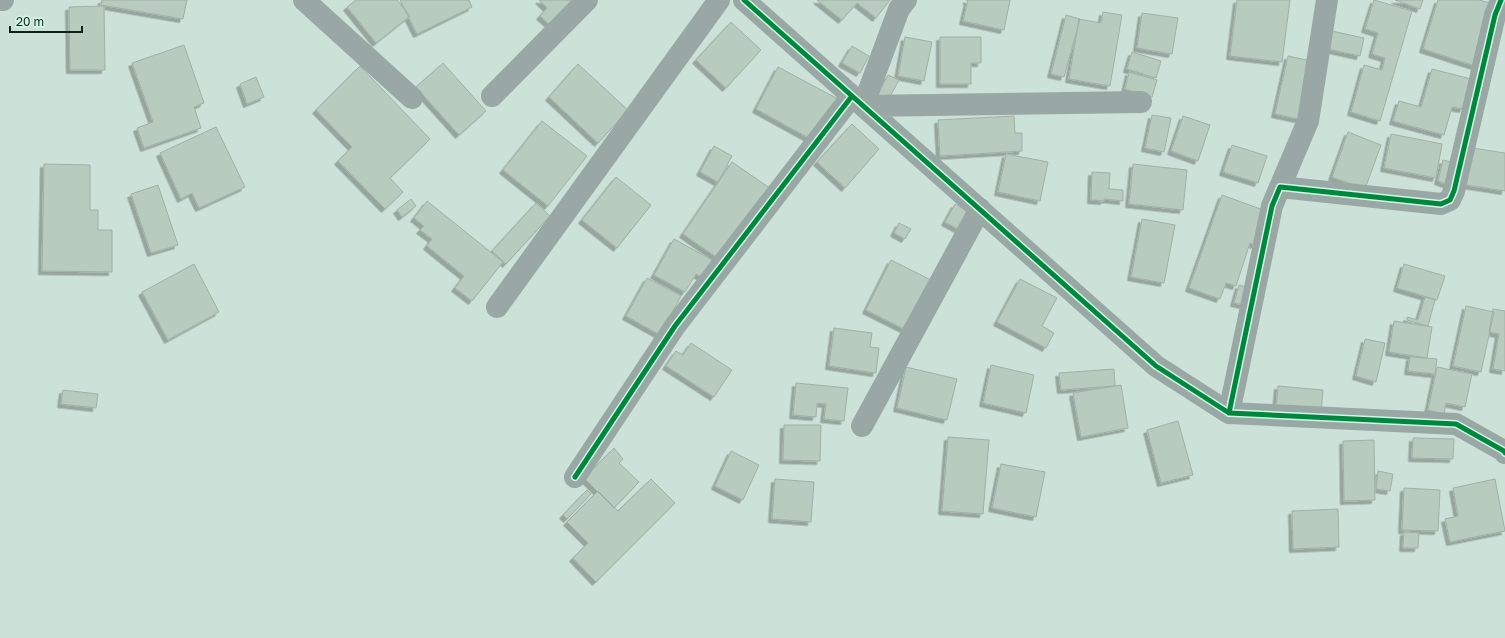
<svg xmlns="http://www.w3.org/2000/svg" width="1505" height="638" viewBox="0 0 1505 638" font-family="'Golos Text',sans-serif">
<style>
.building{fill:#b7cbbe;stroke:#a1b0a7;filter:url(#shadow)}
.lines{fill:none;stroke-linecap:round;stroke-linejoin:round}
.minor{stroke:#99a8a4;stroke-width:22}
.cycleway-casing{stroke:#d0f7e6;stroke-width:8}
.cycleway{stroke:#00873e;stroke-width:5}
</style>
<defs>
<filter id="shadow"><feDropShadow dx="-3.5" dy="3.5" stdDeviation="0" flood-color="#0004"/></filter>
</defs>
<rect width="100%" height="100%" fill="#cce1d8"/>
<!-- building -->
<path class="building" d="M 102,0 L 187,0 L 183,19 L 101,5 Z
M 356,0 L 397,0 L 410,16 L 376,43 L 347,7 Z
M 400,0 L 469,0 L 472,7 L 417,34 Z
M 539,0 L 573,0 L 550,25 L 540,16 L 547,8 Z
M 817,0 L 890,0 L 876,18 L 857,3 L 842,20 Z
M 966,0 L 1010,0 L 1004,30 L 963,21 L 968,0 Z
M 1237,0 L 1290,0 L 1282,62 L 1230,56 Z
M 1374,0 L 1412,11 L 1380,121 L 1351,112 L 1364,65 L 1382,70 L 1385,58 L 1372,54 L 1378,33 L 1365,29 Z
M 1395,0 L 1423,0 L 1420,9 Z
M 1438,0 L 1479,0 L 1494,4 L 1475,66 L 1423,49 Z
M 104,6 L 105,70 L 70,70 L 69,7 Z
M 1103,12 L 1122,15 L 1110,86 L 1069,79 L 1079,19 L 1101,23 Z
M 1142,13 L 1178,18 L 1172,54 L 1137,48 Z
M 1066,15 L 1080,19 L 1064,77 L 1051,74 Z
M 731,22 L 761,50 L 726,88 L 696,60 Z
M 1327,30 L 1364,38 L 1360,56 L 1323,48 Z
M 905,37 L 932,42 L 924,81 L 898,76 Z
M 940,37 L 981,37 L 981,63 L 971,63 L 971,84 L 940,84 Z
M 184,45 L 204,103 L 194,107 L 201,128 L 144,148 L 137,128 L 153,122 L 132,63 Z
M 852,46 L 869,56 L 860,73 L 842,63 Z
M 1132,52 L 1161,61 L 1156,78 L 1127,69 Z
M 1288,56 L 1316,62 L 1303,120 L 1275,114 Z
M 443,63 L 486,111 L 459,135 L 416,87 Z
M 578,64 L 628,110 L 598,143 L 549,97 Z
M 360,66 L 430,139 L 390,178 L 403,192 L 385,209 L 338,161 L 352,147 L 316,110 Z
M 778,67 L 838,99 L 816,142 L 756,109 Z
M 1432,69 L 1471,79 L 1463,109 L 1452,107 L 1444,135 L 1393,121 L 1399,101 L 1421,107 Z
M 1129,72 L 1157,80 L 1152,97 L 1125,89 Z
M 888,75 L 899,80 L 887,102 L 876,97 Z
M 256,77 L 264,97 L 247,104 L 240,84 Z
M 1152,115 L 1171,118 L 1164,152 L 1145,148 Z
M 1014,116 L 1015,133 L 1022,133 L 1022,151 L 940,156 L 938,120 Z
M 1183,116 L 1210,125 L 1198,161 L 1171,151 Z
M 542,121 L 587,156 L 548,206 L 503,170 Z
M 852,124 L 879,149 L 845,188 L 817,162 Z
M 216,127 L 245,187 L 199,208 L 192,193 L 181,199 L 160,153 Z
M 1348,132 L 1381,145 L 1365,189 L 1332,177 Z
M 1391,134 L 1442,144 L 1436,178 L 1384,168 Z
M 1232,145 L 1267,156 L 1258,183 L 1223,172 Z
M 714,146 L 732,156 L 718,182 L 700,172 Z
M 1466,147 L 1505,153 L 1505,191 L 1460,184 Z
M 1006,154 L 1048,162 L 1040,201 L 998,192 Z
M 1443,160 L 1455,163 L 1449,185 L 1438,181 Z
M 732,162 L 774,191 L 719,259 L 683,234 Z
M 44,164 L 90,165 L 90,210 L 98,210 L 98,230 L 112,230 L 112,272 L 42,271 Z
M 1133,164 L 1187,170 L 1183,210 L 1129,204 Z
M 1092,172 L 1110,173 L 1109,189 L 1123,190 L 1123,201 L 1104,199 L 1104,201 L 1091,200 Z
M 616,177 L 651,205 L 617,248 L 582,220 Z
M 158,185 L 178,245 L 151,253 L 131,194 Z
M 1222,195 L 1266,211 L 1255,245 L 1250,243 L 1236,286 L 1226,283 L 1220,299 L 1189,288 Z
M 411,199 L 416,206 L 402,217 L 397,210 Z
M 427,201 L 503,262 L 472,301 L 455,288 L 464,276 L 427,246 L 432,239 L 420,230 L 424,226 L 414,218 Z
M 536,203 L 550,216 L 506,264 L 492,251 Z
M 955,204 L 970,212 L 960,230 L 945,222 Z
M 1142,219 L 1175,225 L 1164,283 L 1131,277 Z
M 899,223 L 911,229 L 905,239 L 894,233 Z
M 674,239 L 714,261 L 704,278 L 696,274 L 685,292 L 654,275 Z
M 891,260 L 935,282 L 910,332 L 866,310 Z
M 194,264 L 219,312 L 168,340 L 142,292 Z
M 1404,264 L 1445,276 L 1437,300 L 1397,288 Z
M 647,278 L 681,296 L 660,335 L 626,316 Z
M 1020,279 L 1057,298 L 1042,326 L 1054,333 L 1046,348 L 997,322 Z
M 1239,285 L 1254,289 L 1249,306 L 1234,303 Z
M 1425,297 L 1435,300 L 1428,326 L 1407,320 L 1407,317 L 1418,320 Z
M 1466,306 L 1494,312 L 1481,372 L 1453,366 Z
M 1493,309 L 1505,311 L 1505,371 L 1493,369 L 1499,334 L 1489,332 Z
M 1394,321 L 1432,327 L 1427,358 L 1389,352 Z
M 834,328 L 872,333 L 870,347 L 879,348 L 876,373 L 829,366 Z
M 1365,339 L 1385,343 L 1376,382 L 1356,376 Z
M 691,343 L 732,370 L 714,397 L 666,366 L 676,351 L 683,355 Z
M 1410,357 L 1437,359 L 1435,374 L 1408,371 Z
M 991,365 L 1034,375 L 1026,413 L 983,403 Z
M 906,367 L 957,379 L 947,420 L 897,408 Z
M 1437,367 L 1472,374 L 1465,407 L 1446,403 L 1444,414 L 1428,410 Z
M 1114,369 L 1115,386 L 1061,390 L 1059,373 Z
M 796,383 L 848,388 L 844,421 L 824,419 L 826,404 L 817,403 L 816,417 L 793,415 Z
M 1121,385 L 1128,428 L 1081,437 L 1073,393 Z
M 1278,386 L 1323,390 L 1321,413 L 1276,408 Z
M 63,390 L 98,394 L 96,408 L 61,404 Z
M 1178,421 L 1193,475 L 1161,483 L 1147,430 Z
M 784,425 L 821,425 L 820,461 L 783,460 Z
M 948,437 L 989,440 L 983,514 L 942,511 Z
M 1413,438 L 1454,439 L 1453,459 L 1412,458 Z
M 1374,440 L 1375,500 L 1344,501 L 1343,441 Z
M 614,448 L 623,459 L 619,463 L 639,482 L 614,508 L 584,478 Z
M 731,451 L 759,465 L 743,500 L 715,486 Z
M 1001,464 L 1045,472 L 1036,517 L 992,508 Z
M 1378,471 L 1393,474 L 1390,491 L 1376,489 Z
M 651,479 L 675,503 L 596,582 L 573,558 L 588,543 L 567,522 L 598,491 L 618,511 Z
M 775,479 L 814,482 L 811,522 L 772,519 Z
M 1495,479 L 1505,531 L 1450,542 L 1445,519 L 1458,516 L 1453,488 Z
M 1404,488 L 1440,490 L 1438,531 L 1402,530 Z
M 587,490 L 591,494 L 567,519 L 563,515 Z
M 1338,509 L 1339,547 L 1293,549 L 1292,511 Z
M 1404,532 L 1419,533 L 1418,548 L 1403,548 Z"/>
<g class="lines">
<!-- minor -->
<path class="minor" d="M 0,0 L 3,0
M 304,0 L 412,98
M 744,0 L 1156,366 L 1229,413 L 1456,424 L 1504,451 L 1505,453
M 906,0 L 899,9 L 863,106 L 1141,102
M 492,96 L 587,0
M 1280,187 L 1308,121 L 1327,0
M 497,307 L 719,0
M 1229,413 L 1272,206 L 1280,187 L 1441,204 L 1450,200 L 1454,191 L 1495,15 L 1501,0
M 862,426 L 980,209
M 575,477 L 675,326 L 852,96"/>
<!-- cycleway casing -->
<g class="cycleway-casing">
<path id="cycleway" d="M 744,0 L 1156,366 L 1229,413 L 1456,424 L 1504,451 L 1505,453
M 1229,413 L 1272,206 L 1280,187 L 1441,204 L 1450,200 L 1454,191 L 1495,15 L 1501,0
M 575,477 L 675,326 L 852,96"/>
</g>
<!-- cycleway -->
<use href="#cycleway" class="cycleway"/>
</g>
<!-- scale -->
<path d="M10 26v6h72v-6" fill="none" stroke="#12201b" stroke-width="2"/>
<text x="16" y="26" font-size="12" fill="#12201b" stroke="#d0f7e6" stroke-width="3" paint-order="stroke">20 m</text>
</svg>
